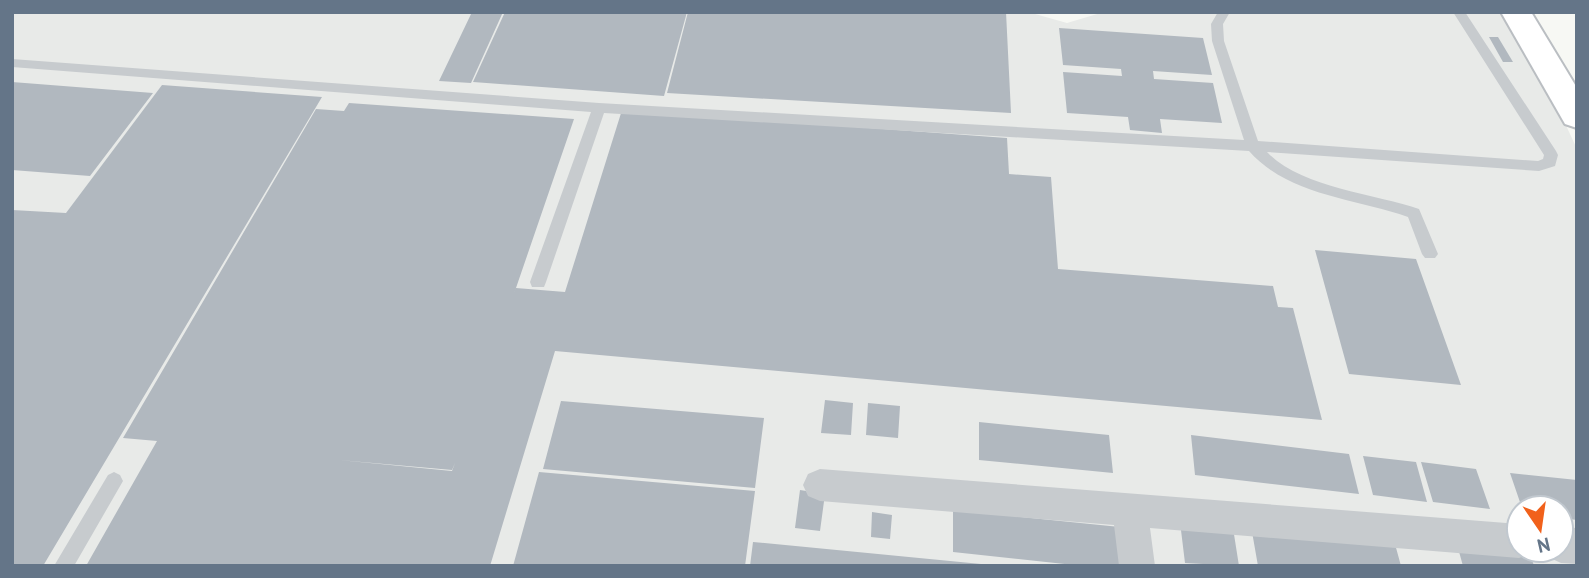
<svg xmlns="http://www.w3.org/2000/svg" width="1589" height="578" viewBox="0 0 1589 578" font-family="'PT Sans',sans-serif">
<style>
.built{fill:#e8eae8;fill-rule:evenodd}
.building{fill:#b1b8bf;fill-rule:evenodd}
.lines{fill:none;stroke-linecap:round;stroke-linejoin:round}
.primary-casing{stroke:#babec2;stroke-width:4}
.service{fill:#c7cbce;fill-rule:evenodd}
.minor{fill:#c7cbce;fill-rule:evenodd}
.primary{fill:#fff;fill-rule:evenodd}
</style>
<rect width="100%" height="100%" fill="#f7f8f4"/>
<!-- built -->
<path class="built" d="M 12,12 L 1028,12 L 1067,23 L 1104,12 L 1513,12 L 1577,149 L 1577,566 L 12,566 ZM 1519,508 L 1561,508 L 1561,550 L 1519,550 Z"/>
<!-- building -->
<path class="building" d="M 472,12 L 503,12 L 471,83 L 439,81 Z
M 505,12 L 687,12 L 664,96 L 473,82 Z
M 688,12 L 1006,12 L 1011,113 L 667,93 Z
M 1059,28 L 1203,38 L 1212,75 L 1153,71 L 1154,79 L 1213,83 L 1222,123 L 1160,119 L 1162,133 L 1130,130 L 1128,117 L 1067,113 L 1063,72 L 1122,76 L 1121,69 L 1063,65 Z
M 1489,37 L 1498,37 L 1513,62 L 1503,62 Z
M 12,82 L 153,93 L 90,176 L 12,170 Z
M 162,85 L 322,97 L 43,566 L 12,566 L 12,210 L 66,213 Z
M 349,103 L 574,119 L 471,419 L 516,288 L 565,292 L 622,110 L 1007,138 L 1009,174 L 1051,177 L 1058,269 L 1273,286 L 1278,307 L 1293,308 L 1322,420 L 555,351 L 490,566 L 86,566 L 157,441 L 123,438 L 316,109 L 344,111 ZM 339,460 L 452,470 L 455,463 L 452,471 Z
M 1315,250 L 1416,259 L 1461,385 L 1349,374 Z
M 825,400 L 853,403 L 851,435 L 821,433 Z
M 561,401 L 764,418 L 755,488 L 543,469 Z
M 868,403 L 900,406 L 898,438 L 866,435 Z
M 979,422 L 1109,435 L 1113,473 L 979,460 Z
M 1191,435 L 1349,454 L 1359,494 L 1195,475 Z
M 1363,456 L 1416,462 L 1427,502 L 1373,495 Z
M 1421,462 L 1476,469 L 1490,509 L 1433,502 Z
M 539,472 L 755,491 L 745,566 L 513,566 Z
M 1510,473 L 1577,480 L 1577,520 L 1561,518 L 1561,508 L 1522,508 Z
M 800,490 L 825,494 L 820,531 L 795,528 Z
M 953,510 L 1120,527 L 1124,566 L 1083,566 L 953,552 Z
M 872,512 L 892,515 L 890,539 L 871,537 Z
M 1180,522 L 1233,528 L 1239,566 L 1185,563 Z
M 1251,526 L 1395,544 L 1401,566 L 1258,566 Z
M 753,542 L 981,564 L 981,566 L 750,566 Z
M 1519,547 L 1519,550 L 1529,550 L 1534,566 L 1463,566 L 1458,548 Z"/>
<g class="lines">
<!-- primary casing -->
<g class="primary-casing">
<path id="primary" d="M 1501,12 L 1531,12 L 1577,88 L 1577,128 L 1565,124 Z"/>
</g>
<!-- service -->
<path class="service" d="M 1218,12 L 1230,12 L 1223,24 L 1224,41 L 1258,141 L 1538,161 L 1543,159 L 1544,155 L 1453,12 L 1465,12 L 1556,151 L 1558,155 L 1555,166 L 1539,171 L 1267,152 C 1299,187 1375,194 1419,209 L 1438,254 L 1435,258 L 1425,258 L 1422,254 L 1408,217 C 1354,198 1289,196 1249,151 L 604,113 L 546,282 L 544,287 L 532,287 L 530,282 L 591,112 L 12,67 L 12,59 L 599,103 L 1244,140 L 1212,41 L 1211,24 Z
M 114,472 L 120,475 L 123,481 L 74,566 L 54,566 L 108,475 Z"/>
<!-- minor -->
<path class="minor" d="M 820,469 L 1519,524 L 1519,550 L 1533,550 L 1532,553 L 1519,558 L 1150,528 L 1155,566 L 1119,566 L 1114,525 L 820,501 L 808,496 L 803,485 L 808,474 Z
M 1561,527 L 1577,528 L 1577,564 L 1561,563 L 1548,557 L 1545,550 L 1561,550 Z"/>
<!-- primary -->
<use href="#primary" class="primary"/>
</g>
<!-- border -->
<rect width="1589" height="578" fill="none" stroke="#647588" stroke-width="28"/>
<!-- north arrow -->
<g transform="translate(1540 529) rotate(167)"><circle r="33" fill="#ffffff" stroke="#c1c8cf" stroke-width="2"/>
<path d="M0-5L12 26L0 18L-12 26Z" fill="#f1611b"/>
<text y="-10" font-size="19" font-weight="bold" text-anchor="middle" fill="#647588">N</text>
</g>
</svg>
